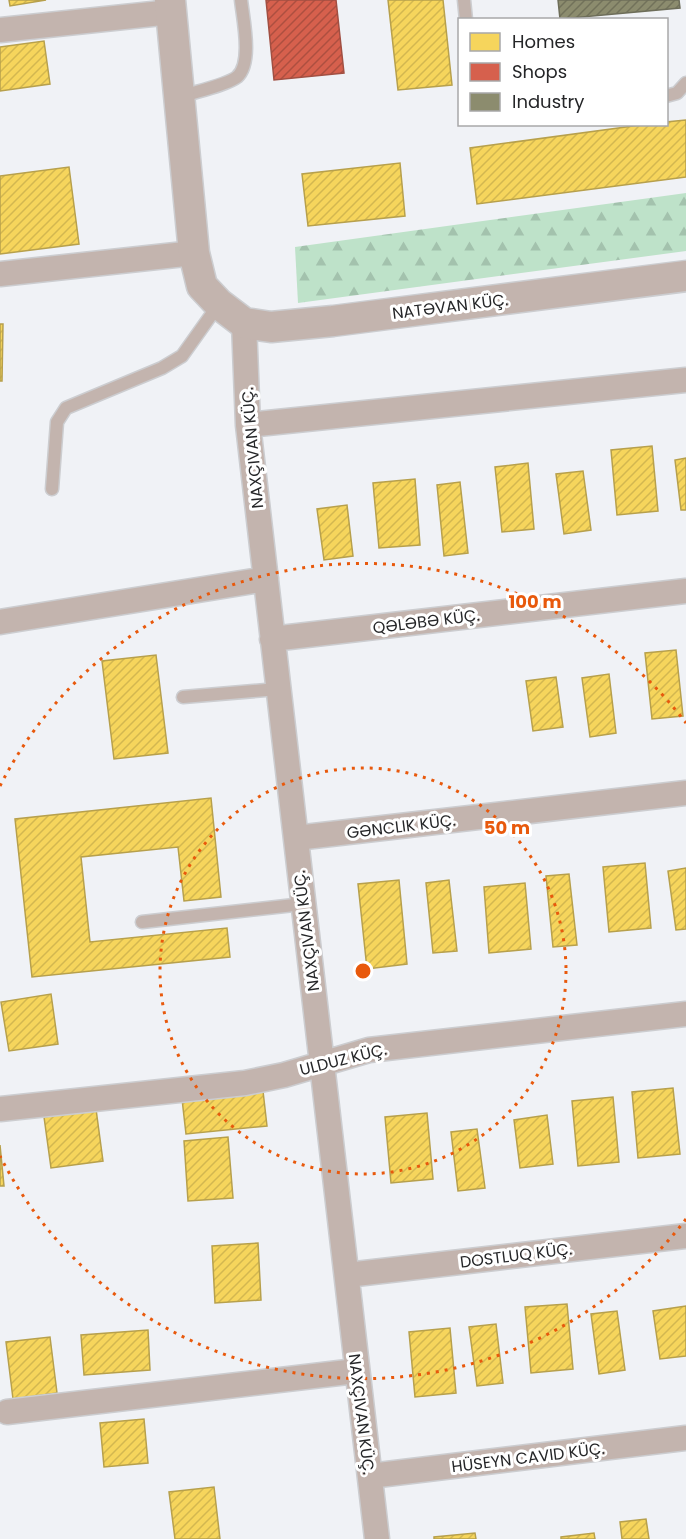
<svg xmlns="http://www.w3.org/2000/svg" width="686" height="1539" viewBox="0 0 686 1539" font-family="Poppins,sans-serif">
<style>
.forest{fill:url(#forest-firs)}
.homes{fill:url(#homes-hatch);stroke:#b7a04c;stroke-width:1.5}
.shops{fill:url(#shops-hatch);stroke:#a14f42;stroke-width:1.5}
.industry{fill:url(#industry-hatch);stroke:#6d6d59;stroke-width:1.5}
.lines{fill:none;stroke-linecap:round;stroke-linejoin:round}
.service-casing{stroke:#cccdd0;stroke-width:15}
.minor-casing{stroke:#cccdd0;stroke-width:27}
.tertiary-casing{stroke:#cccdd0;stroke-width:33}
.service{stroke:#c3b4ae;stroke-width:12}
.minor{stroke:#c3b4ae;stroke-width:24}
.tertiary{stroke:#c3b4ae;stroke-width:30}
.ring{fill:none;stroke:#e8590c;stroke-width:3;stroke-dasharray:3 6}
.labels{text-anchor:middle;stroke-width:6;stroke-linejoin:round;paint-order:stroke}
.street-label{font-size:16px;fill:#252628;stroke:#fff}
.centre{fill:#e8590c;stroke:#fff;stroke-width:3}
.ring-label{font-size:18px;text-anchor:middle;font-weight:bold;fill:#e8590c;stroke:#fff;stroke-width:6;stroke-linejoin:round;paint-order:stroke}
</style>
<defs>
<pattern id="forest-firs" width="22" height="20" patternUnits="userSpaceOnUse" patternTransform="scale(1.5)"><rect width="22" height="20" fill="#bee2c9"/><path d="M5 1l3.5 6h-7zM16 11l3.5 6h-7z" fill="#a3c2ad"/></pattern>
<pattern id="homes-hatch" width="6" height="6" patternUnits="userSpaceOnUse" patternTransform="scale(1.5)"><rect width="6" height="6" fill="#f6d55c"/><path d="M-1 1l2-2M0 6l6-6M5 7l2-2" fill="none" stroke="#d3b750"/></pattern>
<pattern id="shops-hatch" width="6" height="6" patternUnits="userSpaceOnUse" patternTransform="scale(1.5)"><rect width="6" height="6" fill="#d6604d"/><path d="M-1 1l2-2M0 6l6-6M5 7l2-2" fill="none" stroke="#ad4f40"/></pattern>
<pattern id="industry-hatch" width="6" height="6" patternUnits="userSpaceOnUse" patternTransform="scale(1.5)"><rect width="6" height="6" fill="#8c8c6e"/><path d="M-1 1l2-2M0 6l6-6M5 7l2-2" fill="none" stroke="#72725a"/></pattern>
</defs>
<rect width="100%" height="100%" fill="#f0f2f6"/>
<!-- forest -->
<path class="forest" d="M 686,193 L 686,251 L 298,303 L 295,247 Z"/>
<!-- homes -->
<path class="homes" d="M 9,0 L 46,0 L 10,6 Z
M 388,0 L 443,0 L 452,85 L 398,90 Z
M 44,41 L 50,84 L 0,91 L 0,47 Z
M 686,120 L 686,177 L 477,204 L 470,148 L 648,124 L 666,124 L 666,122 Z
M 400,163 L 405,216 L 308,226 L 302,174 Z
M 69,167 L 79,244 L 0,254 L 0,176 Z
M 0,324 L 3,324 L 2,381 L 0,381 Z
M 652,446 L 658,511 L 617,515 L 611,450 Z
M 686,458 L 686,510 L 681,510 L 675,460 Z
M 528,463 L 534,529 L 502,532 L 495,467 Z
M 583,471 L 591,530 L 564,534 L 556,474 Z
M 415,479 L 420,545 L 379,548 L 373,483 Z
M 460,482 L 468,553 L 444,556 L 437,485 Z
M 347,505 L 353,556 L 324,560 L 317,509 Z
M 676,650 L 683,716 L 652,719 L 645,653 Z
M 156,655 L 168,753 L 114,759 L 102,661 Z
M 609,674 L 616,733 L 590,737 L 582,678 Z
M 556,677 L 563,727 L 533,731 L 526,681 Z
M 211,798 L 221,897 L 184,901 L 178,847 L 81,857 L 90,942 L 227,928 L 230,957 L 32,977 L 15,819 Z
M 645,863 L 651,928 L 609,932 L 603,867 Z
M 686,868 L 686,929 L 676,930 L 668,871 Z
M 569,874 L 577,945 L 553,947 L 546,876 Z
M 399,880 L 407,964 L 367,969 L 358,884 Z
M 449,880 L 457,951 L 433,953 L 426,883 Z
M 525,883 L 531,949 L 489,953 L 484,887 Z
M 51,994 L 58,1044 L 9,1051 L 1,1002 Z
M 673,1088 L 680,1154 L 638,1158 L 632,1092 Z
M 263,1091 L 267,1126 L 186,1134 L 182,1099 Z
M 613,1097 L 619,1162 L 578,1166 L 572,1101 Z
M 96,1109 L 103,1161 L 51,1168 L 44,1117 Z
M 427,1113 L 433,1179 L 391,1183 L 385,1117 Z
M 547,1115 L 553,1164 L 520,1168 L 514,1120 Z
M 477,1129 L 485,1188 L 458,1191 L 451,1132 Z
M 228,1137 L 233,1198 L 188,1201 L 184,1141 Z
M 0,1145 L 4,1186 L 0,1186 Z
M 258,1243 L 261,1300 L 215,1303 L 212,1246 Z
M 567,1304 L 573,1369 L 531,1373 L 525,1307 Z
M 686,1306 L 686,1356 L 660,1359 L 653,1311 Z
M 617,1311 L 625,1370 L 599,1374 L 591,1314 Z
M 496,1324 L 503,1383 L 477,1386 L 469,1327 Z
M 450,1328 L 456,1393 L 415,1397 L 409,1332 Z
M 148,1330 L 150,1370 L 84,1375 L 81,1335 Z
M 50,1337 L 57,1393 L 13,1399 L 6,1342 Z
M 144,1419 L 148,1463 L 104,1467 L 100,1423 Z
M 214,1487 L 220,1539 L 175,1539 L 169,1492 Z
M 646,1519 L 649,1539 L 622,1539 L 620,1522 Z
M 475,1533 L 476,1539 L 434,1539 L 434,1537 Z
M 594,1533 L 595,1539 L 561,1539 L 561,1537 Z"/>
<!-- shops -->
<path class="shops" d="M 266,0 L 336,0 L 344,73 L 274,80 Z"/>
<!-- industry -->
<path class="industry" d="M 558,0 L 679,0 L 680,8 L 560,19 Z"/>
<g class="lines">
<!-- service casing -->
<g class="service-casing">
<path id="service" d="M 464,0 L 466,20
M 666,96 L 677,93 L 686,83
M 180,97 C 194,92 227,85 237,77 C 253,63 243,19 241,0
M 52,489 L 57,422 L 66,408 L 162,368 L 182,356 L 219,304
M 183,697 L 278,689
M 142,922 L 303,904"/>
</g>
<!-- minor casing -->
<g class="minor-casing">
<path id="minor" d="M 0,30 L 171,12
M 0,274 L 194,253
M 244,323 L 248,425 L 377,1539
M 248,425 L 686,380
M 0,622 L 266,579
M 272,639 L 686,591
M 296,838 L 686,793
M 0,1109 L 245,1083 L 284,1075 L 369,1050 L 686,1014
M 347,1275 L 686,1236
M 7,1412 L 356,1371
M 370,1476 L 686,1438"/>
</g>
<!-- tertiary casing -->
<g class="tertiary-casing">
<path id="tertiary" d="M 170,0 L 194,253 L 202,286 L 219,304 L 244,323 L 271,327 L 333,321 L 686,276"/>
</g>
<!-- service -->
<use href="#service" class="service"/>
<!-- minor -->
<use href="#minor" class="minor"/>
<!-- tertiary -->
<use href="#tertiary" class="tertiary"/>
</g>
<!-- distance rings -->
<g class="ring">
<circle cx="363" cy="971" r="203"/>
<path d="M686 1219A407 407 0 0 1 0 1156M0 786A407 407 0 0 1 686 723"/>
</g>
<g class="labels">
<!-- street labels -->
<g class="street-label">
<text transform="translate(450 306) rotate(-7)" y="6">NATƏVAN KÜÇ.</text>
<text transform="translate(252 448) rotate(-95)" y="6">NAXÇIVAN KÜÇ.</text>
<text transform="translate(426 621) rotate(-7)" y="6">QƏLƏBƏ KÜÇ.</text>
<text transform="translate(401 826) rotate(-7)" y="6">GƏNCLIK KÜÇ.</text>
<text transform="translate(306 931) rotate(-97)" y="6">NAXÇIVAN KÜÇ.</text>
<text transform="translate(343 1059) rotate(-14)" y="6">ULDUZ KÜÇ.</text>
<text transform="translate(516 1255) rotate(-7)" y="6">DOSTLUQ KÜÇ.</text>
<text transform="translate(362 1414) rotate(83)" y="6">NAXÇIVAN KÜÇ.</text>
<text transform="translate(528 1457) rotate(-7)" y="6">HÜSEYN CAVID KÜÇ.</text>
</g>
</g>
<circle cx="363" cy="971" r="9" class="centre"/>
<g class="ring-label">
<text x="535" y="608">100 m</text>
<text x="507" y="834">50 m</text>
</g>
<!-- legend -->
<rect x="458" y="18" width="210" height="108" fill="#ffffff" stroke="#a8a8a9" stroke-width="1.5"/>
<rect x="470" y="33" width="30" height="18" fill="#f6d55c" stroke="#a8a8a9" stroke-width="1.5"/>
<text x="512" y="48" font-size="18" fill="#252628">Homes</text>
<rect x="470" y="63" width="30" height="18" fill="#d6604d" stroke="#a8a8a9" stroke-width="1.5"/>
<text x="512" y="78" font-size="18" fill="#252628">Shops</text>
<rect x="470" y="93" width="30" height="18" fill="#8c8c6e" stroke="#a8a8a9" stroke-width="1.5"/>
<text x="512" y="108" font-size="18" fill="#252628">Industry</text>
</svg>
